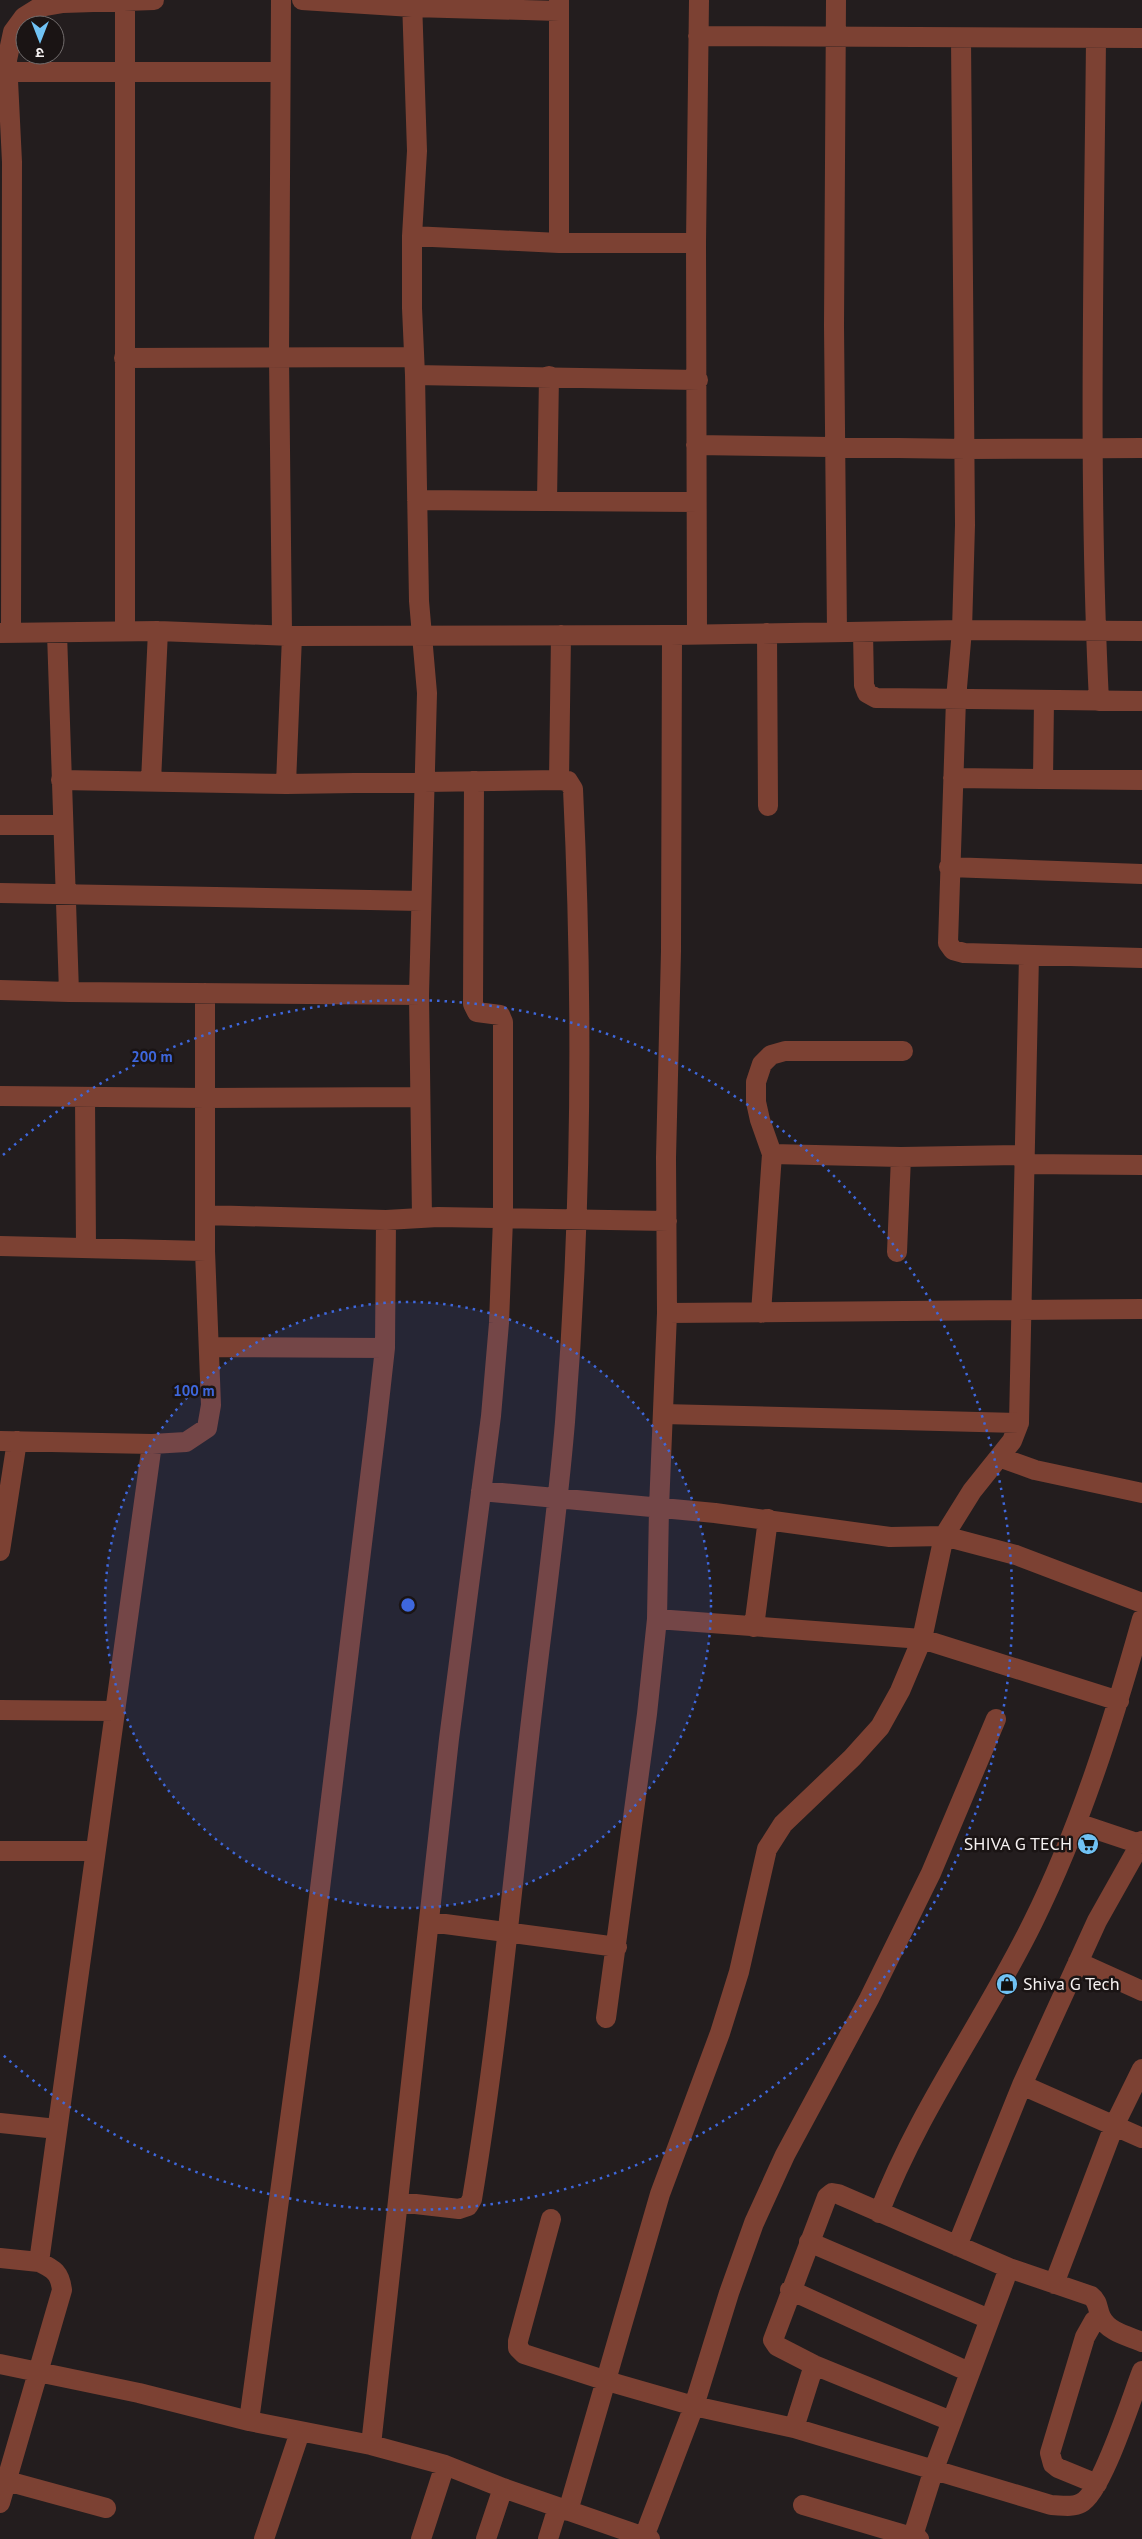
<svg xmlns="http://www.w3.org/2000/svg" width="1142" height="2539" viewBox="0 0 1142 2539" font-family="'PT Sans','Noto Sans Devanagari',sans-serif">
<style>
.lines{fill:none;stroke-linecap:round;stroke-linejoin:round}
.minor{stroke:#7c4133;stroke-width:20}
.ring{fill:none;stroke:#3e67dc;stroke-width:2.5;stroke-dasharray:2.5 5}
.labels{text-anchor:middle;stroke-width:5;stroke-linejoin:round;paint-order:stroke}
.poi-label{font-size:18px;fill:#f6f2f2;stroke:#1a1414;text-anchor:end}
.centre{fill:#3e67dc;stroke:#1a1414;stroke-width:2.5}
.ring-label{font-size:15px;text-anchor:middle;font-weight:bold;fill:#3e67dc;stroke:#1a1414;stroke-width:5;stroke-linejoin:round;paint-order:stroke}
</style>
<rect width="100%" height="100%" fill="#231d1e"/>
<g class="lines">
<!-- minor -->
<path class="minor" d="M 281,0 L 279,356 L 282,634
M 302,0 L 412,7 L 559,11
M 412,0 L 417,151 L 412,236 L 412,308 L 415,375 L 419,601 L 427,693 L 419,995 L 422,1218
M 836,0 L 834,326 L 837,632
M 698,36 L 1142,38
M 961,38 L 965,525 L 962,630 L 956,699 L 948,943 L 953,950 L 964,953 L 1142,958
M 1096,38 C 1094,258 1088,480 1099,701
M 8,72 L 280,72
M 412,236 L 559,243 L 696,243
M 559,243 L 559,0
M 124,358 L 414,357
M 415,375 L 698,380
M 696,445 L 966,449 L 1142,448
M 417,500 L 696,502
M 547,501 L 549,376
M 125,631 L 125,0
M 863,632 L 864,685 L 867,693 L 876,698 L 1142,701
M 0,633 L 158,631 L 292,636 L 672,635 L 962,630 L 1142,631
M 11,633 L 12,162 L 7,60 L 13,32 L 24,17 L 40,7 L 63,3 L 154,0
M 57,633 L 69,992
M 767,633 L 768,806
M 697,634 L 696,243 L 699,0
M 953,778 L 1142,780
M 1043,779 L 1044,700
M 61,780 L 286,784 L 559,780 L 568,781 L 573,789 C 583,999 582,1211 565,1422 C 556,1530 540,1638 528,1747 C 511,1897 497,2049 472,2199 L 468,2206 L 459,2209 L 398,2202
M 559,780 L 561,635
M 151,781 L 158,631
M 286,784 L 292,636
M 0,825 L 63,825
M 949,867 L 1142,874
M 0,893 L 421,901
M 0,990 L 69,992 L 419,995
M 0,1096 L 206,1098 L 420,1097
M 85,1097 L 86,1248
M 772,1154 L 901,1157 L 1025,1155
M 1024,1164 L 1142,1165
M 205,1215 L 386,1220 L 438,1217 L 667,1221
M 0,1246 L 205,1251
M 897,1252 L 901,1157
M 667,1313 L 1142,1309
M 761,1313 L 772,1154 L 760,1120 L 756,1102 L 756,1082 L 762,1064 L 771,1055 L 785,1051 L 903,1051
M 210,1347 L 385,1348
M 663,1414 L 1019,1423
M 0,1441 L 152,1444 L 186,1442 L 207,1428 L 211,1405 L 205,1251 L 205,993
M 999,1457 L 1035,1470 L 1142,1493
M 481,1491 L 715,1513 L 890,1537 L 944,1536 L 1016,1555 L 1142,1603
M 0,1551 L 17,1441
M 657,1619 L 922,1639 L 1119,1701
M 754,1627 L 768,1519
M 0,1710 L 115,1711
M 1077,1823 L 1140,1844
M 0,1851 L 95,1851
M 430,1922 L 617,1947
M 1078,1962 L 1142,1991
M 606,2018 L 647,1714 L 657,1619 L 659,1508 L 667,1313 L 666,1158 L 671,951 L 672,635
M 1022,2085 L 1142,2138
M 0,2123 L 57,2129
M 879,2213 C 919,2109 985,2020 1033,1922 C 1081,1825 1113,1722 1142,1619
M 551,2219 L 518,2341 L 518,2348 L 524,2354 L 607,2381 L 694,2406 L 794,2428 L 1051,2505 C 1060,2505 1072,2508 1081,2503 C 1102,2493 1132,2396 1142,2371
M 809,2242 L 989,2319
M 957,2246 L 1022,2085 L 1097,1921 L 1142,1841
M 0,2258 L 39,2262
M 1054,2284 L 1114,2126 L 1142,2069
M 790,2290 L 969,2372
M 0,2364 L 139,2393 L 249,2421 L 371,2445 L 445,2465 L 503,2488 L 650,2539
M 249,2421 L 309,1979 L 377,1420 L 385,1348 L 386,1220
M 951,2421 L 814,2365 L 777,2346 L 773,2340 L 827,2197 L 832,2193 L 838,2194 L 1009,2268 L 1091,2296 C 1099,2302 1097,2309 1101,2317 C 1108,2332 1128,2336 1142,2342
M 794,2428 L 814,2365
M 371,2445 L 449,1739 L 491,1416 L 499,1323 L 503,1219 L 503,1022 L 500,1015 L 477,1012 L 473,1004 L 474,781
M 7,2481 L 106,2508
M 1097,2484 L 1058,2468 L 1053,2464 L 1050,2453 L 1085,2337 L 1094,2321 L 1100,2316
M 0,2503 L 62,2290 C 60,2273 54,2269 39,2262 L 152,1444
M 803,2505 L 919,2539
M 568,2511 L 660,2194 L 720,2033 L 739,1972 L 767,1849 L 783,1824 L 852,1758 L 880,1727 L 900,1691 L 922,1639 L 944,1536 L 972,1491 L 1012,1441 L 1019,1423 L 1029,955
M 644,2537 L 694,2406 L 729,2293 L 754,2223 L 785,2155 L 869,1999 L 931,1873 L 996,1719
M 264,2539 L 300,2432
M 421,2539 L 445,2465
M 486,2539 L 503,2488
M 548,2539 L 558,2507
M 912,2539 L 934,2469 L 1009,2268"/>
</g>
<!-- distance rings -->
<circle cx="408" cy="1605" r="303" fill="#3e67dc" fill-opacity=".12"/>
<g class="ring">
<circle cx="408" cy="1605" r="303"/>
<path d="M3 1155A605 605 0 1 1 3 2055"/>
</g>
<!-- icons -->
<defs>
<g id="supermarket-disc" transform="scale(1.125)"><circle r="9.5" fill="#70c2f4" stroke="#1a1414"/><path d="M-6-5.5h2.5l.6 2H6L4.5 2H-2.5L-4.4-4H-6ZM-1.5 3.2a1.3 1.3 0 1 0 .1 0ZM3 3.2a1.3 1.3 0 1 0 .1 0Z" fill="#111"/></g>
<g id="shop-disc" transform="scale(1.125)"><circle r="9.5" fill="#70c2f4" stroke="#1a1414"/><path d="M-5-2.5h2.3a2.7 3.5 0 0 1 5.4 0H5L5.5 6h-11ZM-1.5-2.5h3a1.5 2.3 0 0 0-3 0Z" fill="#111"/></g>
</defs>
<g fill-rule="evenodd">
<use href="#supermarket-disc" x="1088" y="1844"/>
<use href="#shop-disc" x="1007" y="1984"/>
</g>
<g class="labels">
<!-- poi labels -->
<g class="poi-label">
<text x="1072" y="1850">SHIVA G TECH</text>
<text x="1023" y="1990" text-anchor="start">Shiva G Tech</text>
</g>
</g>
<circle cx="408" cy="1605" r="8" class="centre"/>
<g class="ring-label">
<text x="152" y="1062">200 m</text>
<text x="194" y="1396">100 m</text>
</g>
<!-- north arrow -->
<g transform="translate(40 40) rotate(180)"><circle r="24" fill="#1a1414" stroke="#726d6d"/>
<path d="M0-4L9 19L0 12L-9 19Z" fill="#70c2f4"/>
<text y="-8" font-size="14" font-weight="bold" text-anchor="middle" fill="#f6f2f2">उ</text>
</g>
</svg>
